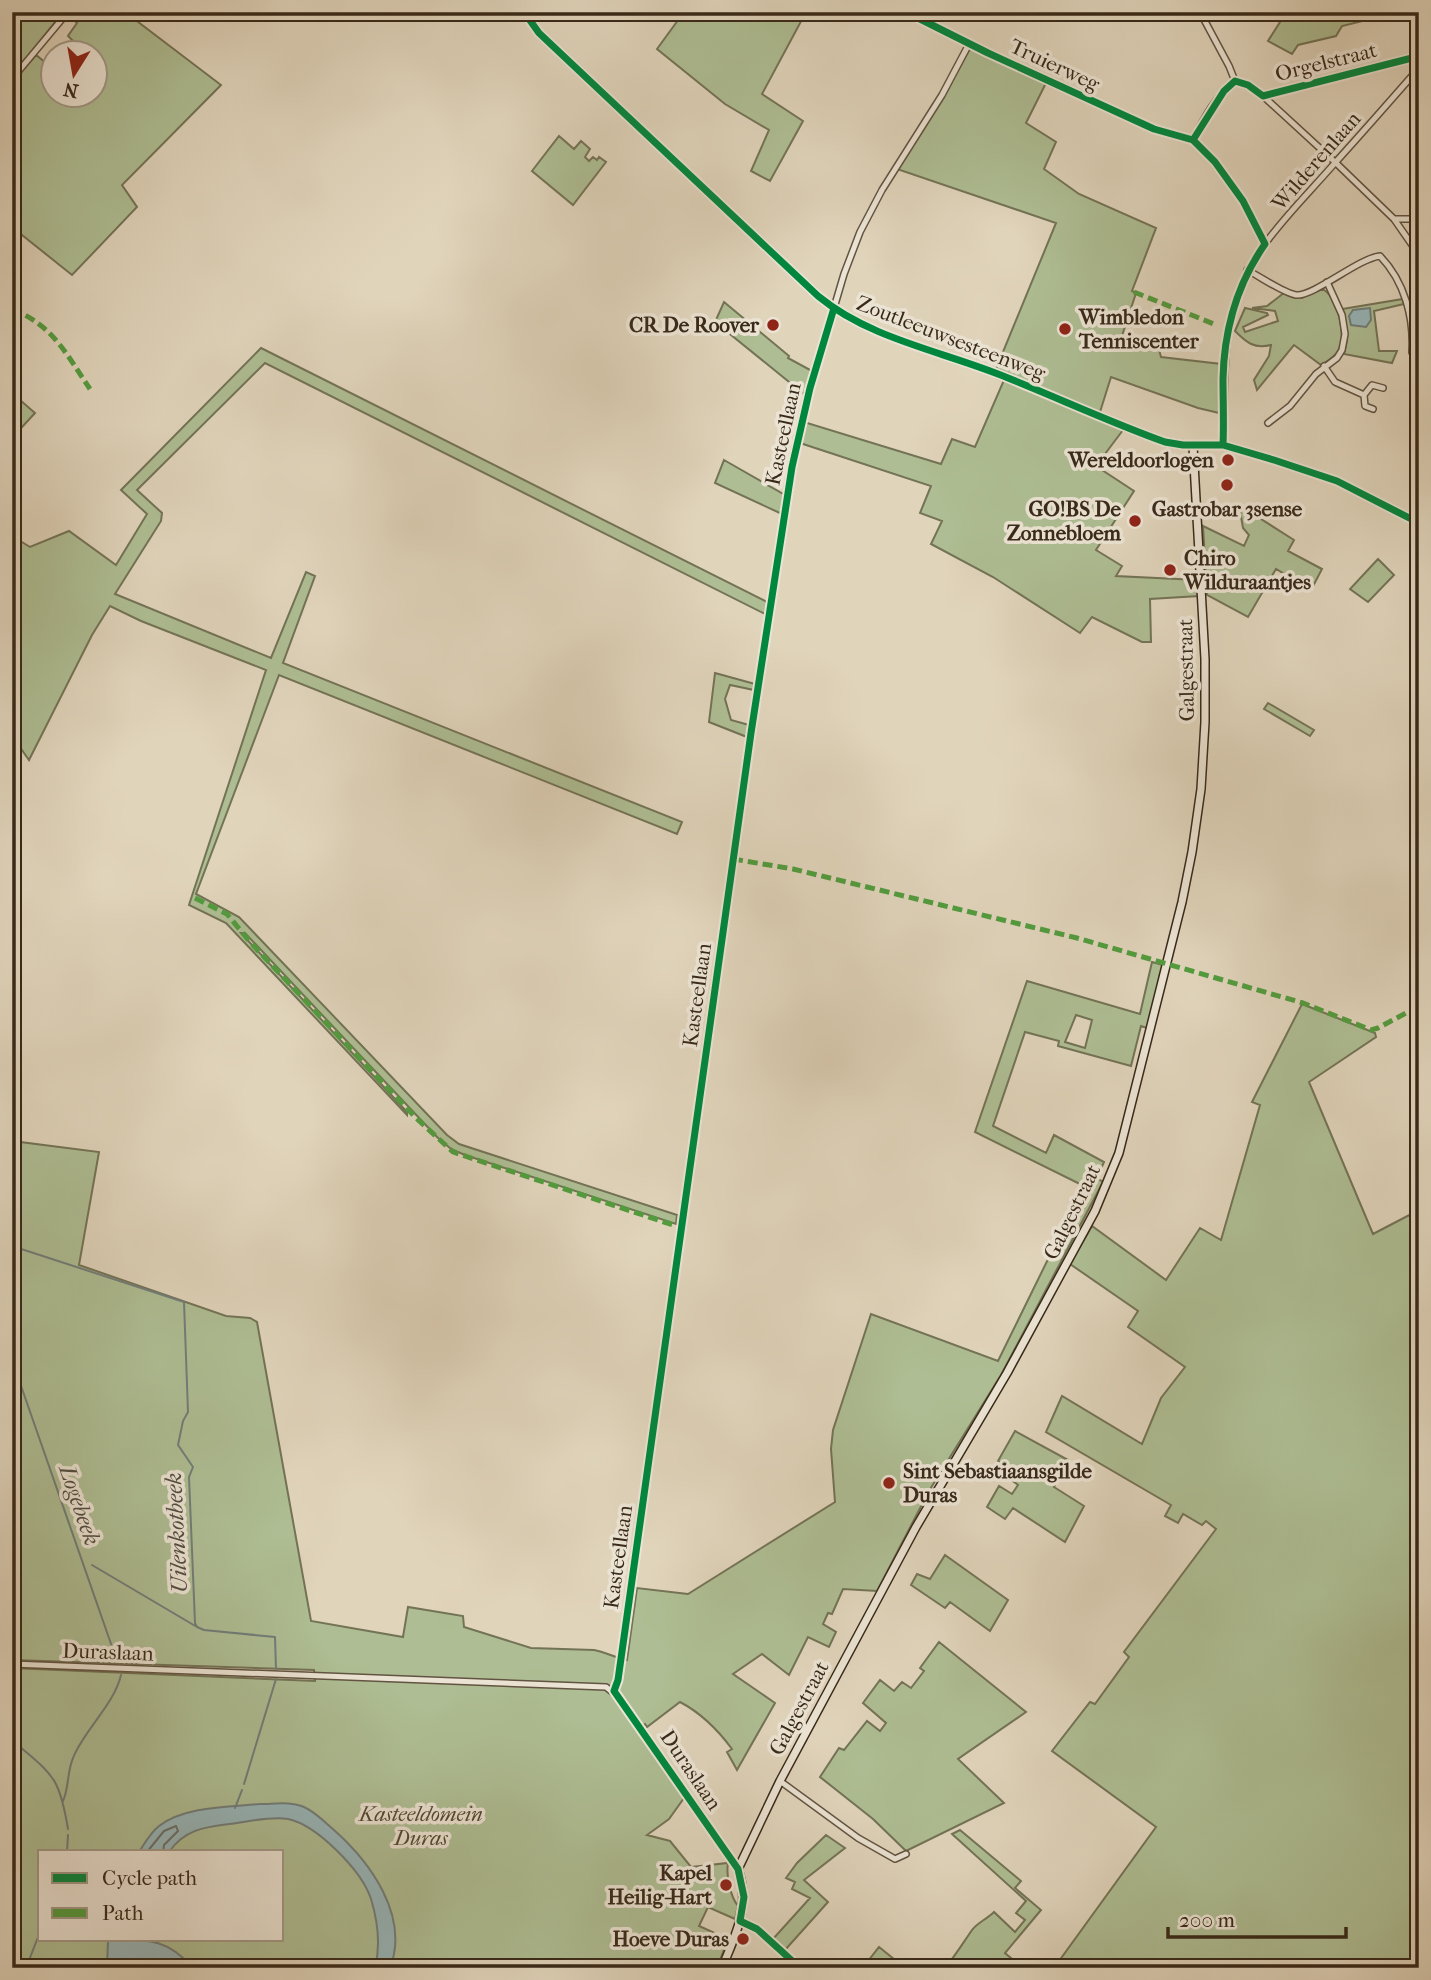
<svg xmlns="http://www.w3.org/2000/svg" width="1431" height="1980" viewBox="0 0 1431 1980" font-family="'IM FELL French Canon',serif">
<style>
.green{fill:#aebd93;stroke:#737356;stroke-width:2;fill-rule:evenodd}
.water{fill:#97b6ba;stroke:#717e7a;stroke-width:2}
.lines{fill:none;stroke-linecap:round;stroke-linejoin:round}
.shore{stroke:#68706a;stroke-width:2}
.stream{stroke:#717e7a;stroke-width:2}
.street-casing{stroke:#625442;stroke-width:8}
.secondary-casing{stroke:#382919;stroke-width:10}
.street{stroke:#ebe3d3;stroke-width:5}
.secondary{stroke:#ebe3d3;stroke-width:7}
.quiet{stroke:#529c3e;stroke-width:5;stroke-dasharray:10 5;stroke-linecap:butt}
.cycleway-casing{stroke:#ebe3d3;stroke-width:11}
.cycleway{stroke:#00873e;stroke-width:7}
.poi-dot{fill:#8f2418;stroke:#ebe3d3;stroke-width:2.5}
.labels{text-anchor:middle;stroke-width:7;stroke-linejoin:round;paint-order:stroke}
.street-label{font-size:21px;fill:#382919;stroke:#ebe3d3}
.poi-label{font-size:21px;font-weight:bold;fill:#382919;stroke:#ebe3d3;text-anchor:end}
.park-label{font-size:21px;font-style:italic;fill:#504731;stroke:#ebe3d3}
.water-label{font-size:23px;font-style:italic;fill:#504c41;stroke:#ebe3d3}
</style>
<rect width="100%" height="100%" fill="#e0d4bb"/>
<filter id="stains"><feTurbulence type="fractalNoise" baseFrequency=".00286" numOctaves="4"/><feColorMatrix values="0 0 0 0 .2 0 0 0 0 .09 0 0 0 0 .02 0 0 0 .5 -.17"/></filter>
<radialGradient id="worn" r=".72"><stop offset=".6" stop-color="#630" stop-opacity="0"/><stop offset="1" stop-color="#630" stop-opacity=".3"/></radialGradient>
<!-- green -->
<path class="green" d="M 12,12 L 63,12 L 12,76 Z
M 73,12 L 125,12 L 221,85 L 122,185 L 137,207 L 72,275 L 12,227 L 12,82 L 36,55 L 52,68 L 52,94 L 94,94 L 94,52 L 84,52 L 68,36 L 77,23 L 70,17 Z
M 684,12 L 806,12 L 762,94 L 803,121 L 770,181 L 751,171 L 769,130 L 725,104 L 657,49 Z
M 1269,12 L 1388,12 L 1387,15 L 1342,26 L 1336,36 L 1298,45 L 1292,54 L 1268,41 L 1280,22 L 1268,14 Z
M 972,49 L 1046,83 L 1026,123 L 1056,142 L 1044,169 L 1079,194 L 1156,228 L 1132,291 L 1136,293 L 1119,345 L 1158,346 L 1161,357 L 1221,364 L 1219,413 L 1198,408 L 1111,377 L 1100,412 L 996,369 L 1056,223 L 897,169 L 943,98 L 969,50 Z
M 559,136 L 574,149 L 581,141 L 590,149 L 585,157 L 589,161 L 593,157 L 597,160 L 599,157 L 606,162 L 573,205 L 532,171 Z
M 1319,290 L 1324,290 C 1338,299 1347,336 1338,351 C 1334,358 1327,361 1321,365 L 1294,345 L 1257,390 L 1254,380 L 1269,356 L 1271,345 C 1254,349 1247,343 1235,331 L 1245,308 L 1267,313 L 1268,315 L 1243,327 L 1245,332 L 1278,321 L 1275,311 L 1252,308 L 1267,306 L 1285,292 L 1302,298 Z
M 1403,299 L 1404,304 L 1374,311 L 1379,351 L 1397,351 L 1392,363 L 1344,354 L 1347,340 L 1342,309 Z
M 724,302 L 789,356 L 788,358 L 812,371 L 804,394 L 715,322 Z
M 261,348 L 769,603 L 767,615 L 265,363 L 137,490 L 162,513 L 161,521 L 115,594 L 271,658 L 306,572 L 315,576 L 283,663 L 682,822 L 677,834 L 279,675 L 196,894 L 239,917 L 447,1135 L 459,1144 L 677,1215 L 676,1224 L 465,1155 L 451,1149 L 437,1137 L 245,933 L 241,933 L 407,1112 L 407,1115 L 226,923 L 189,905 L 266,670 L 141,621 L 110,606 L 92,635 L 29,760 L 12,736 L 12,536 L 30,547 L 69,531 L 116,565 L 147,514 L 121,490 Z
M 1004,380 L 1123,430 L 1096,466 L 1134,491 L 1096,550 L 1122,566 L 1116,576 L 1198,580 L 1199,596 L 1150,599 L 1151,642 L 1142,642 L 1092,617 L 1080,633 L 993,577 L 931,544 L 942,521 L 920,513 L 931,486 L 800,443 L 804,422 L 941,464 L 952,439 L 975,447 Z
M 12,393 L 35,413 L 12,438 Z
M 724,460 L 785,495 L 782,514 L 715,483 Z
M 1239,505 L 1294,540 L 1288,551 L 1322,569 L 1311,590 L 1276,569 L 1248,617 L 1207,595 L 1203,526 L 1244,546 L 1249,535 L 1243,528 Z
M 1378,559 L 1394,575 L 1368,602 L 1350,589 Z
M 715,673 L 755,684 L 754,690 L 730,685 L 725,699 L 731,720 L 749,725 L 747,737 L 709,722 Z
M 1268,703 L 1314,730 L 1310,736 L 1264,709 Z
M 1152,962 L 1163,965 L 1147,1028 L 1141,1026 L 1131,1066 L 1058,1046 L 1059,1041 L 1025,1032 L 993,1126 L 1046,1153 L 1054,1135 L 1104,1162 L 1097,1178 L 1103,1182 L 1001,1375 L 929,1491 L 877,1591 L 843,1589 L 832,1614 L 828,1613 L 823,1624 L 836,1632 L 829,1647 L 808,1637 L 789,1675 L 762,1654 L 733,1674 L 775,1703 L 737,1770 L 727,1752 L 732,1749 C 718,1730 701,1713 680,1702 L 647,1727 L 645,1724 L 636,1729 L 684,1798 L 669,1819 L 647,1835 L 670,1841 L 691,1867 L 728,1863 C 726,1875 730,1896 738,1906 L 735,1919 L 708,1907 L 699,1926 L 728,1939 L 717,1968 L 12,1968 L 12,1668 L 315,1681 L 314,1670 L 12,1660 L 12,1141 L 99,1152 L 79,1265 L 226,1316 L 250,1318 L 257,1322 L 311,1621 L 403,1637 L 408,1607 L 463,1616 L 464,1627 L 531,1648 L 594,1650 C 606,1652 615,1658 627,1660 L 637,1588 L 688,1594 L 835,1502 L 831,1449 L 833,1430 L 871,1314 L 998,1361 L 1084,1186 L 975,1132 L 1027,981 L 1140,1014 ZM 1076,1015 L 1092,1020 L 1085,1048 L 1065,1042 ZM 40,1852 L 282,1852 L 282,1940 L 40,1940 Z
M 1302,1004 L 1375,1033 L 1376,1037 L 1309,1082 L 1373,1234 L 1419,1210 L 1419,1968 L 1054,1968 L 1156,1827 L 1052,1751 L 1090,1702 L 1095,1704 L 1129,1657 L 1124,1652 L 1216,1529 L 1206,1521 L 1202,1525 L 1183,1514 L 1178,1523 L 1165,1516 L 1171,1505 L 1046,1432 L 1062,1396 L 1142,1444 L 1161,1398 L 1185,1367 L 1128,1327 L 1138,1311 L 1070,1264 L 1092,1226 L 1166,1280 L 1200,1228 L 1221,1240 L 1260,1105 L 1252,1102 Z
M 1015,1431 L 1068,1460 L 1054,1487 L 1084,1506 L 1065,1542 L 1013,1508 L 1005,1519 L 987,1507 L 999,1486 L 1012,1494 L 1018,1485 L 1000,1471 L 1003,1465 L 998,1461 Z
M 945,1555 L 1008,1600 L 990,1631 L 950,1602 L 945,1608 L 911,1585 L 917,1574 L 930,1579 Z
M 939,1642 L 1026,1712 L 958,1759 L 1004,1803 L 906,1851 L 873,1819 L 820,1777 L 839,1748 L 844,1750 L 867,1721 L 880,1731 L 886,1723 L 863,1703 L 880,1680 L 894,1691 L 902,1682 L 911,1688 L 924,1671 L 920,1668 Z
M 960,1830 L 1021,1881 L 1015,1888 L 1041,1910 L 1005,1953 L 1023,1968 L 945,1968 C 955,1956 963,1943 972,1930 C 977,1923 987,1919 994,1912 L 1015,1932 L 1025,1920 L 1016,1913 L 1026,1901 L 952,1834 Z
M 826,1835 L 845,1848 L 804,1880 L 828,1902 L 785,1950 L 773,1939 L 810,1898 L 792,1889 L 795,1882 L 786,1878 L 797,1863 Z
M 879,1947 L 905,1968 L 876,1968 L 868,1961 Z"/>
<!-- water -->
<path class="water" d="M 1370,308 L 1371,320 L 1366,327 L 1351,325 L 1349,316 L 1353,310 Z
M 260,1804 C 274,1804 291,1801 304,1807 C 315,1812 325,1822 334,1830 C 370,1862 410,1916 390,1968 L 375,1968 C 381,1944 378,1922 371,1899 C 362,1871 317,1825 288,1819 C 270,1816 247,1822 229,1824 C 204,1827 184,1830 169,1852 L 139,1852 C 145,1843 150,1833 159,1826 C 185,1806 229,1807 260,1804 Z
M 108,1940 C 147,1940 166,1937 193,1968 L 107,1968 Z"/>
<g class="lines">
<!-- shore -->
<path class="shore" d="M 147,1852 L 164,1831 L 176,1826 L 178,1831 L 164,1845 L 163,1852"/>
<!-- stream -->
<path class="stream" d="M 12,1246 L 184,1302 L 188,1412 L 183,1421 L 178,1445 L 193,1467 L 189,1477 L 195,1623 L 197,1627 L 204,1630 L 275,1637 L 276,1669
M 12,1360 L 117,1661
M 92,1565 L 197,1627
M 12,1740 C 52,1775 59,1774 68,1829
M 244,1784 L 276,1679
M 63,1801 C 69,1788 67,1772 73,1758 C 84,1730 114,1705 121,1675
M 235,1808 L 242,1790
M 67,1852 L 68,1835
M 26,1968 L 40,1932"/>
<!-- street casing -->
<g class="street-casing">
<path id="street" d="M 906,12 L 988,53 L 1154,129 L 1193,140 L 1215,162 L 1243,201 L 1265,244
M 1200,12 L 1229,66 L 1235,81
M 12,79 L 68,12
M 1263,96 L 1412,58 L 1419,59
M 1193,140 C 1203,120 1216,95 1235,81 L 1248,85 L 1263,96 L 1336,163 L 1394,219 L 1419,255
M 1394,219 L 1419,219
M 1247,270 C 1261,277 1283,293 1296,295 C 1313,297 1359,258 1380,256 C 1405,282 1414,318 1412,352
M 1324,366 L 1335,382 L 1364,395
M 1373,409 L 1365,406 L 1364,395 L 1372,385 L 1383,388
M 1268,423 L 1290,406 L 1316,374 L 1337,358 L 1342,350 L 1345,334 L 1342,315 L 1327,282
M 1223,445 C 1226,397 1221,356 1234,307 C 1249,249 1296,208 1334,164 C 1363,132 1391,100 1419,68
M 12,1664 L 606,1687 L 620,1698 L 738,1869
M 614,1691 L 618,1680 L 751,733 L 792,467 L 805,406 L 844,274 L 860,232 L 882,190 L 942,95 L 969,44
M 780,1781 L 858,1838 L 895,1859 L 906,1854
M 740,1921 L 757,1929 L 800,1968"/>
</g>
<!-- secondary casing -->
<g class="secondary-casing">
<path id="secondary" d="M 524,12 L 539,33 L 818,296 C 869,338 937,350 998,374 C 1054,396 1109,422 1165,442 L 1183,445 L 1223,445 L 1274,460 L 1337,481 L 1419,523
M 722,1968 C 736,1933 751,1907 738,1869 L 780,1781 L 916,1527 L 1007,1373 L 1095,1211 L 1119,1153 L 1182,902 L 1192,852 L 1201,789 L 1205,722 L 1205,659 L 1193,446"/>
</g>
<!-- street -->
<use href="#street" class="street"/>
<!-- secondary -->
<use href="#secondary" class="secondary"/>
<!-- quiet -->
<path class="quiet" d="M 1134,292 L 1214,324
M 12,309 C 54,326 66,354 90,389
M 733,859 L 793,869 L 1077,938 L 1303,1003 L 1371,1030 L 1378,1028 L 1419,1006
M 195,898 L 227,914 L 250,942 L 416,1118 L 453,1152 L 682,1228"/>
<!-- cycleway casing -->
<g class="cycleway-casing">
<path id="cycleway" d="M 524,12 L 539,33 L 818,296 C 869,338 937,350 998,374 C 1054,396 1109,422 1165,442 L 1183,445 L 1223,445 L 1274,460 L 1337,481 L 1419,523
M 906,12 L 988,53 L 1154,129 L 1193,140 L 1215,162 L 1243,201 L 1265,244 C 1237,284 1224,331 1223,379 C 1223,401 1224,423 1223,445
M 1193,140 L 1224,91 L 1235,81 L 1248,85 L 1263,96 L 1412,58 L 1419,59
M 800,1968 L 757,1929 L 740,1921 L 744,1897 L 738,1869 L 614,1691 L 618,1680 L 751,733 L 792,467 L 810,388 L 834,308"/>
</g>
<!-- cycleway -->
<use href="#cycleway" class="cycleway"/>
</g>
<!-- markers -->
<g class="poi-dot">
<circle cx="773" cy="325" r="7"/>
<circle cx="1065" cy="329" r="7"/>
<circle cx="1228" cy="460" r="7"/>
<circle cx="1227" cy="485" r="7"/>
<circle cx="1135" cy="521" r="7"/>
<circle cx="1170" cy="570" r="7"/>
<circle cx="889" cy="1483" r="7"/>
<circle cx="726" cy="1885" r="7"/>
<circle cx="743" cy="1939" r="7"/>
</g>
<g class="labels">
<!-- street labels -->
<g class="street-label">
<text transform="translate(1326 62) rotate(-14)" y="7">Orgelstraat</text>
<text transform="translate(1055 65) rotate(25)" y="7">Truierweg</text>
<text transform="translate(1316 161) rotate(-49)" y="7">Wilderenlaan</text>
<text transform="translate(951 338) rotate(21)" y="7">Zoutleeuwsesteenweg</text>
<text transform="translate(783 434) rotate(-78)" y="7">Kasteellaan</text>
<text transform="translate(1186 670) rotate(-91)" y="7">Galgestraat</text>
<text transform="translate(697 995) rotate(-82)" y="7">Kasteellaan</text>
<text transform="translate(1072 1212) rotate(-64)" y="7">Galgestraat</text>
<text transform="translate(618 1557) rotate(-82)" y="7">Kasteellaan</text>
<text transform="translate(108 1652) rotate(2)" y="7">Duraslaan</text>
<text transform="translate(799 1708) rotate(-62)" y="7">Galgestraat</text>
<text transform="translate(691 1770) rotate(56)" y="7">Duraslaan</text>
</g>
<!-- poi labels -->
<g class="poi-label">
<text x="1079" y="324" text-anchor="start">Wimbledon<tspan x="1079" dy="24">Tenniscenter</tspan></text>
<text x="759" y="332">CR De Roover</text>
<text x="1214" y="467">Wereldoorlogen</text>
<text x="1121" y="516">GO!BS De<tspan x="1121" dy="24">Zonnebloem</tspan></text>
<text x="1227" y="516" text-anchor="middle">Gastrobar 3sense</text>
<text x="1184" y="565" text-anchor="start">Chiro<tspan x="1184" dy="24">Wilduraantjes</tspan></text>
<text x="903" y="1478" text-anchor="start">Sint Sebastiaansgilde<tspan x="903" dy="24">Duras</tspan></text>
<text x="712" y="1880">Kapel<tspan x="712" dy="24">Heilig-Hart</tspan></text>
<text x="729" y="1946">Hoeve Duras</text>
</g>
<!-- park labels -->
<g class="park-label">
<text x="421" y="1821">Kasteeldomein<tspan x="421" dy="24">Duras</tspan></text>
</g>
<!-- water labels -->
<g class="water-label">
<text transform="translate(80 1505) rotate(71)" y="8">Logebeek</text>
<text transform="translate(176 1533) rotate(-93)" y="8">Uilenkotbeek</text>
</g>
</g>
<!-- margin -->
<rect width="1431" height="1980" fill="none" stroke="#e0d4bb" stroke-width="42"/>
<rect x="14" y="14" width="1403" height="1952" fill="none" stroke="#382919" stroke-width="3.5"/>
<rect x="21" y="21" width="1389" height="1938" fill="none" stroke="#382919" stroke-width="2"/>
<!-- legend -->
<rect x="38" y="1850" width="245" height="91" fill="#ebe3d3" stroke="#a39989" stroke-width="2"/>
<rect x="52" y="1873" width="35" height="10" fill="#00873e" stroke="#a39989" stroke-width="2"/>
<text x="102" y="1885" font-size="21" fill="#382919">Cycle path</text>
<rect x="52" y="1908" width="35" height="10" fill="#529c3e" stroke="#a39989" stroke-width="2"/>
<text x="102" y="1920" font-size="21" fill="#382919">Path</text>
<!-- north arrow -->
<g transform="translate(74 74) rotate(191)"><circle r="33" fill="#ebe3d3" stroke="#a39989" stroke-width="2"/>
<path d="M0-5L12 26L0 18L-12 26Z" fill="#8f2418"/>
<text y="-10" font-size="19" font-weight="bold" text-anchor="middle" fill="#382919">N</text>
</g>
<!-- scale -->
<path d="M1168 1927v10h178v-10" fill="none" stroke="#382919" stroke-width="3.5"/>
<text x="1179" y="1927" font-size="21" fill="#382919" stroke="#ebe3d3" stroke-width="5" paint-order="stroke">200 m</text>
<rect width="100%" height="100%" filter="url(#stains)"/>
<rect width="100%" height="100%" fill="url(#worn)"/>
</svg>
